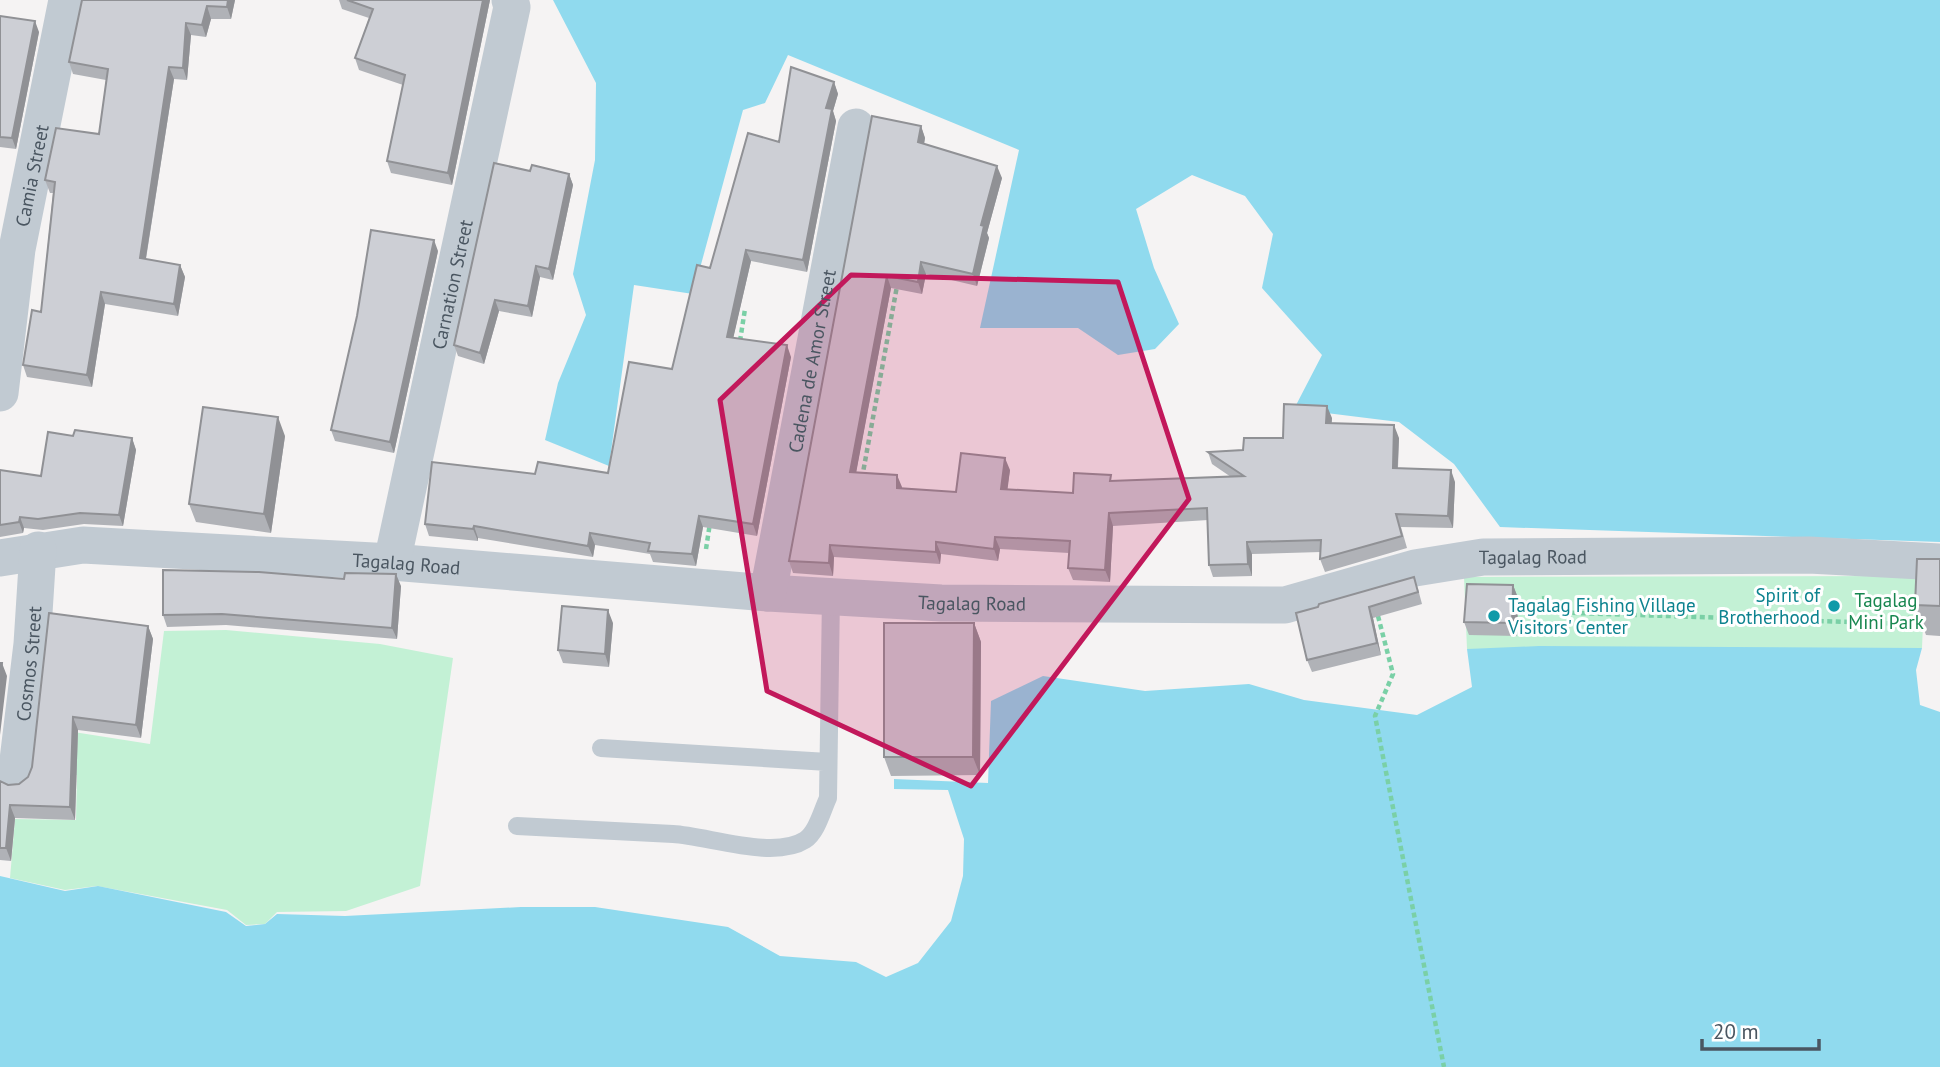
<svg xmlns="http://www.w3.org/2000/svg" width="1940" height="1067" viewBox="0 0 1940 1067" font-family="'PT Sans',sans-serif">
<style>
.green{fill:#c3f1d5}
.water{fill:#90daee}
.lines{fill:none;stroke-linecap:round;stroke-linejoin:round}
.path{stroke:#7ad0a6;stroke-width:4.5;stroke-dasharray:5 3.5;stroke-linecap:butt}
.lane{stroke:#c1cad2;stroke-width:18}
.street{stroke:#c1cad2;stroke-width:37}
.wall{fill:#b0b2b7}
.shaded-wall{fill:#909195}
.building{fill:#cdcfd5;stroke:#909195;stroke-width:2}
.marked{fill:#c2185b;fill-opacity:0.2;stroke:#c2185b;stroke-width:5;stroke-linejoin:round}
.culture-dot{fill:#0f9aa8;stroke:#fff;stroke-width:2.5}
.labels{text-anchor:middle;stroke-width:6;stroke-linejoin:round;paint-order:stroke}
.street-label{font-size:19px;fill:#4a5661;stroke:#fff}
.culture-label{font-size:19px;fill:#0d838f;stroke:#fff;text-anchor:end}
.park-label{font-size:19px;fill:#17864f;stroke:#fff}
</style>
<rect width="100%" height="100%" fill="#f5f3f3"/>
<!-- green -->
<path class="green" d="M 1925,576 L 1922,648 L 1467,649 L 1464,577 Z
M 226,630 L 380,644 L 453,658 L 420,886 L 346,911 L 277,912 L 265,924 L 246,925 L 227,910 L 97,886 L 65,890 L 10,878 L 15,819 L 76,820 L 77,775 L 27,772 L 29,725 L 150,744 L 164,631 Z"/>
<!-- water -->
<path class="water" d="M 553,0 L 1940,0 L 1940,542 L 1500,527 L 1454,464 L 1399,422 L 1294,409 L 1322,355 L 1262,288 L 1273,234 L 1245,196 L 1192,175 L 1136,209 L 1154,268 L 1179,324 L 1155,349 L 1118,355 L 1078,328 L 980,328 L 1019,150 L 788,55 L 765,103 L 743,110 L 693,294 L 634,285 L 609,466 L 545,440 L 558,383 L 586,315 L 573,274 L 595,160 L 596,83 Z
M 1539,646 L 1922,648 L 1916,670 L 1920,705 L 1940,712 L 1940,1067 L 0,1067 L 0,876 L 65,891 L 98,886 L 226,912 L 246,926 L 265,924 L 277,914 L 345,916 L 521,907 L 595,907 L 728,927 L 780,956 L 856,962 L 886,977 L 918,963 L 951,921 L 963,876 L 964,839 L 948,790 L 894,789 L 894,779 L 988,783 L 991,701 L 1043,676 L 1145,691 L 1249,684 L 1304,700 L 1417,715 L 1472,687 L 1467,649 Z"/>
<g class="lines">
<!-- path -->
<path class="path" d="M 740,341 L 745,309
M 862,478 L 897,286
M 706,549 L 710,523
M 1544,596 L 1546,612 L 1909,624 L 1913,597
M 1378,616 L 1393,674 L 1375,716 L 1444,1067"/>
<!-- lane -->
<path class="lane" d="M 601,748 L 828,762
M 517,826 C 569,829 621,831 673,834 C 708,836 774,860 805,840 C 817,832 822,811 828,798 L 831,596"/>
<!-- street -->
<g class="street">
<path id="s1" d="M 0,393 L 17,249 L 67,0"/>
<path id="s2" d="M 0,558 L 83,545 L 392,562 L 768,593 L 941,603 L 1285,605 L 1415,568 L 1483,557 L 1809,555 L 1940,562"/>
<path id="s3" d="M 392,562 L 512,7 L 510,0"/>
<path id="s4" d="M 768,593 L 856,127"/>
<path id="s5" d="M 16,777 L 32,644 L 38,550"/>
</g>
</g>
<!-- wall -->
<path class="wall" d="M 82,0 L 235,0 L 231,19 L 211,19 L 206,37 L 191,35 L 187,80 L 174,79 L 146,259 L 180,265 L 185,277 L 178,316 L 105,304 L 92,387 L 27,377 L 23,365 L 41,312 L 53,193 L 50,193 L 45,180 L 99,134 L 106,80 L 73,74 L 69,62 Z
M 339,0 L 490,0 L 452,185 L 391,173 L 387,161 L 403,85 L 359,70 L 355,58 L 369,18 L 342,9 Z
M 0,16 L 39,32 L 16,149 L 0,147 Z
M 834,82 L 838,94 L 833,111 L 836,121 L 807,272 L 751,261 L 733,338 L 791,357 L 757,536 L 703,527 L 696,566 L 653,562 L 650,554 L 595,545 L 593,557 L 478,538 L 478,541 L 429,536 L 425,524 L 535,474 L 608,473 L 672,369 L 710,268 L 779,142 Z
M 921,126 L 925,138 L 924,144 L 1002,178 L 987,233 L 989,238 L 977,286 L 926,274 L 922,294 L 891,288 L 856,472 L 902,487 L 902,489 L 956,492 L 1010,470 L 1007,489 L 1073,493 L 1113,481 L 1231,477 L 1212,464 L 1208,452 L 1243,450 L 1283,438 L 1332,418 L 1331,423 L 1399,438 L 1398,468 L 1455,482 L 1453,528 L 1401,527 L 1407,548 L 1325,572 L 1320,559 L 1321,552 L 1252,554 L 1252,576 L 1213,577 L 1209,565 L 1208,520 L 1113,526 L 1110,582 L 1073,580 L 1068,568 L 1069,553 L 1000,549 L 998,561 L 941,554 L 940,564 L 834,557 L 833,576 L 793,573 L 789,561 Z
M 530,171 L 569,174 L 573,185 L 553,280 L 540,277 L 532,317 L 499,311 L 484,364 L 458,356 L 454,345 Z
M 438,251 L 394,453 L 335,441 L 331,430 Z
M 73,436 L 132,438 L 136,450 L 123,526 L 84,524 L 43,530 L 24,528 L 23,533 L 0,537 L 0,470 L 41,476 Z
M 285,436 L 271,533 L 196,522 L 189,504 Z
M 1940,559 L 1940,636 L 1926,635 L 1915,605 Z
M 1513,585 L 1518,598 L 1517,636 L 1469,635 L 1464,622 Z
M 401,586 L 397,639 L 226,625 L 167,627 L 163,615 Z
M 1418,589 L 1422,604 L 1373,618 L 1381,655 L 1312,672 L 1307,660 L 1318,607 Z
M 613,623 L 609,667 L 563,663 L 558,650 Z
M 974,623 L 981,642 L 980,775 L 891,776 L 884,757 Z
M 148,626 L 153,639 L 141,738 L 78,730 L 75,820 L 15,818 L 11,861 L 0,860 L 0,781 L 8,785 L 19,784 L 28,777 L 32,767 Z"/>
<!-- shaded-wall -->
<path class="shaded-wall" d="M 228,0 L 235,0 L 231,19 L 227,7 Z
M 483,0 L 490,0 L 452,185 L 448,173 Z
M 207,6 L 211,19 L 206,37 L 202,25 Z
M 35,21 L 39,32 L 16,149 L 12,138 Z
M 186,23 L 191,35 L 187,80 L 183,68 Z
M 169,67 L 174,79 L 144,270 L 140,258 Z
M 834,82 L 838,94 L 833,111 L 836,121 L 807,272 L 803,260 L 826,108 Z
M 921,126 L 925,138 L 922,155 L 918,142 Z
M 997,166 L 1002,178 L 987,233 L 989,238 L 977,286 L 973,274 L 981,225 Z
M 569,174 L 573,185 L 553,280 L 549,269 Z
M 434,240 L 438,251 L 394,453 L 390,442 Z
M 746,250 L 751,261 L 731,348 L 727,337 Z
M 921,262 L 926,274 L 922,294 L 918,282 Z
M 180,265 L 185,277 L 178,316 L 174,304 Z
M 536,266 L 540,277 L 532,317 L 528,306 Z
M 887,276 L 891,288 L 854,484 L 850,472 Z
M 101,292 L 105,304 L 92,387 L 87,375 Z
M 495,300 L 499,311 L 484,364 L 480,353 Z
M 787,345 L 791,357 L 757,536 L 753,524 Z
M 1327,406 L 1332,418 L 1331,436 L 1326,423 Z
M 278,417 L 285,436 L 271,533 L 264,514 Z
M 1394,425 L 1399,438 L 1397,480 L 1393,468 Z
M 132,438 L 136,450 L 123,526 L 119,515 Z
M 1005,458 L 1010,470 L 1006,501 L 1001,489 Z
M 1451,470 L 1455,482 L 1453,528 L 1448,516 Z
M 897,475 L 902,487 L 901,501 L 897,488 Z
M 1109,513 L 1113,526 L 1110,582 L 1105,570 Z
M 699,516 L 703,527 L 696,566 L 692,554 Z
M 20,517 L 24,528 L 23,533 L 19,522 Z
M 474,526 L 478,538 L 478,541 L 473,529 Z
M 590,533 L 595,545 L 593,557 L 588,546 Z
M 995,537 L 1000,549 L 998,561 L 994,549 Z
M 936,542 L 941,554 L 940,564 L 936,552 Z
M 1247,542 L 1252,554 L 1252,576 L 1248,564 Z
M 830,545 L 834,557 L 833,576 L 829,563 Z
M 396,574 L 401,586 L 397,639 L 392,628 Z
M 1513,585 L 1518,598 L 1517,636 L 1512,623 Z
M 1369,607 L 1373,618 L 1381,655 L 1377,643 Z
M 608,610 L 613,623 L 609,667 L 605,654 Z
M 974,623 L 981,642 L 980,775 L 973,757 Z
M 148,626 L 153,639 L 141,738 L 136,725 Z
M 2,663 L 7,676 L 0,735 L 0,682 Z
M 73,717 L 78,730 L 75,820 L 70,807 Z
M 10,805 L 15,818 L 11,861 L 6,848 Z"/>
<!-- building -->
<path class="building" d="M 82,0 L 228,0 L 227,7 L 207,6 L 202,25 L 186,23 L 183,68 L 169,67 L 140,258 L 180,265 L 174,304 L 101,292 L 87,375 L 23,365 L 32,310 L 41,312 L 55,182 L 45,180 L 56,128 L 99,134 L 108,69 L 69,62 Z
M 347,0 L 483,0 L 448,173 L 387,161 L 405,75 L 355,58 L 373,9 Z
M 0,16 L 35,21 L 12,138 L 0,137 Z
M 791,67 L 834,82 L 826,108 L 832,109 L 803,260 L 746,250 L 727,337 L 787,345 L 753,524 L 699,516 L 692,554 L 648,551 L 650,543 L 590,533 L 588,546 L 474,526 L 473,529 L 425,524 L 432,462 L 535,474 L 538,462 L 608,473 L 629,362 L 672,369 L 697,265 L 710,268 L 748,133 L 779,142 Z
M 872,116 L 921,126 L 918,142 L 997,166 L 981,225 L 984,226 L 973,274 L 921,262 L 918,282 L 887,276 L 850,472 L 897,475 L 897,488 L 956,492 L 961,453 L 1005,458 L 1001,489 L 1073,493 L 1074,473 L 1111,475 L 1110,481 L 1244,476 L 1208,452 L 1243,450 L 1244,438 L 1283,438 L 1284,404 L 1327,406 L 1326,423 L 1394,425 L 1393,468 L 1451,470 L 1448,516 L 1396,514 L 1402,536 L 1320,559 L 1321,540 L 1247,542 L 1248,564 L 1209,565 L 1207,508 L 1109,513 L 1105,570 L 1068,568 L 1070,541 L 995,537 L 994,549 L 936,542 L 936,552 L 830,545 L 829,563 L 789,561 Z
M 494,163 L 530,171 L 532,165 L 569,174 L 549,269 L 536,266 L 528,306 L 495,300 L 480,353 L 454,345 Z
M 371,230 L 434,240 L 390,442 L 331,430 L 357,316 Z
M 203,407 L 278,417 L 264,514 L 189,504 Z
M 75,430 L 132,438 L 119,515 L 80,513 L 38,519 L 20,517 L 19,522 L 0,525 L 0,470 L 41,476 L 48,432 L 73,436 Z
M 1917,559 L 1940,559 L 1940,606 L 1915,605 Z
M 163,570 L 259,572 L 344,579 L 345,573 L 396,574 L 392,628 L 222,614 L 163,615 Z
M 1414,577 L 1418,592 L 1369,607 L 1377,643 L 1307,660 L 1296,613 L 1318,607 L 1319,604 Z
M 1467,584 L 1513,585 L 1512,623 L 1464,622 Z
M 562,606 L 608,610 L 605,654 L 558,650 Z
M 49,613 L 148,626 L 136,725 L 73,717 L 70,807 L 10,805 L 6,848 L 0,848 L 0,781 L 8,785 L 19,784 L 28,777 L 32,767 Z
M 884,623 L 974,623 L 973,757 L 884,757 Z
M 0,663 L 2,663 L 0,682 Z"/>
<!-- marked area -->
<path class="marked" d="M 851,275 L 1118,282 L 1189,499 L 971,786 L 767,691 L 720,400 Z"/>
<!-- markers -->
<g class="culture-dot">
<circle cx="1834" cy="606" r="7"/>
<circle cx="1494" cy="616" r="7"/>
</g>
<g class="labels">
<!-- street labels -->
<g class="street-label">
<text dy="7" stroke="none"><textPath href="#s1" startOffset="220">Camia Street</textPath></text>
<text dy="7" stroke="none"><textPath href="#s3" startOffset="284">Carnation Street</textPath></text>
<text dy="7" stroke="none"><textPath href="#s4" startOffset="236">Cadena de Amor Street</textPath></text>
<text dy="7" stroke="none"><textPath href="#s2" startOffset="1542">Tagalag Road</textPath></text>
<text dy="7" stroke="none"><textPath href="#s2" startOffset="408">Tagalag Road</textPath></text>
<text dy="7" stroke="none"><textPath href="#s2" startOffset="975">Tagalag Road</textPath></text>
<text dy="7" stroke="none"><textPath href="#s5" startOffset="114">Cosmos Street</textPath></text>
</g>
<!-- culture labels -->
<g class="culture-label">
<text x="1820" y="602">Spirit of<tspan x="1820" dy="22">Brotherhood</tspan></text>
<text x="1508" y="612" text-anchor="start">Tagalag Fishing Village<tspan x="1508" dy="22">Visitors' Center</tspan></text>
</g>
<!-- park labels -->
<g class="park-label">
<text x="1886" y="607">Tagalag<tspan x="1886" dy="22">Mini Park</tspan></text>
</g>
</g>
<!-- scale -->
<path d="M1702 1039v10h117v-10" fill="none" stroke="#4a5661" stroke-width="3.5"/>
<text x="1713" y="1039" font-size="21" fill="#4a5661" stroke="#ffffff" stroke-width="5" paint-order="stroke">20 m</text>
</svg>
